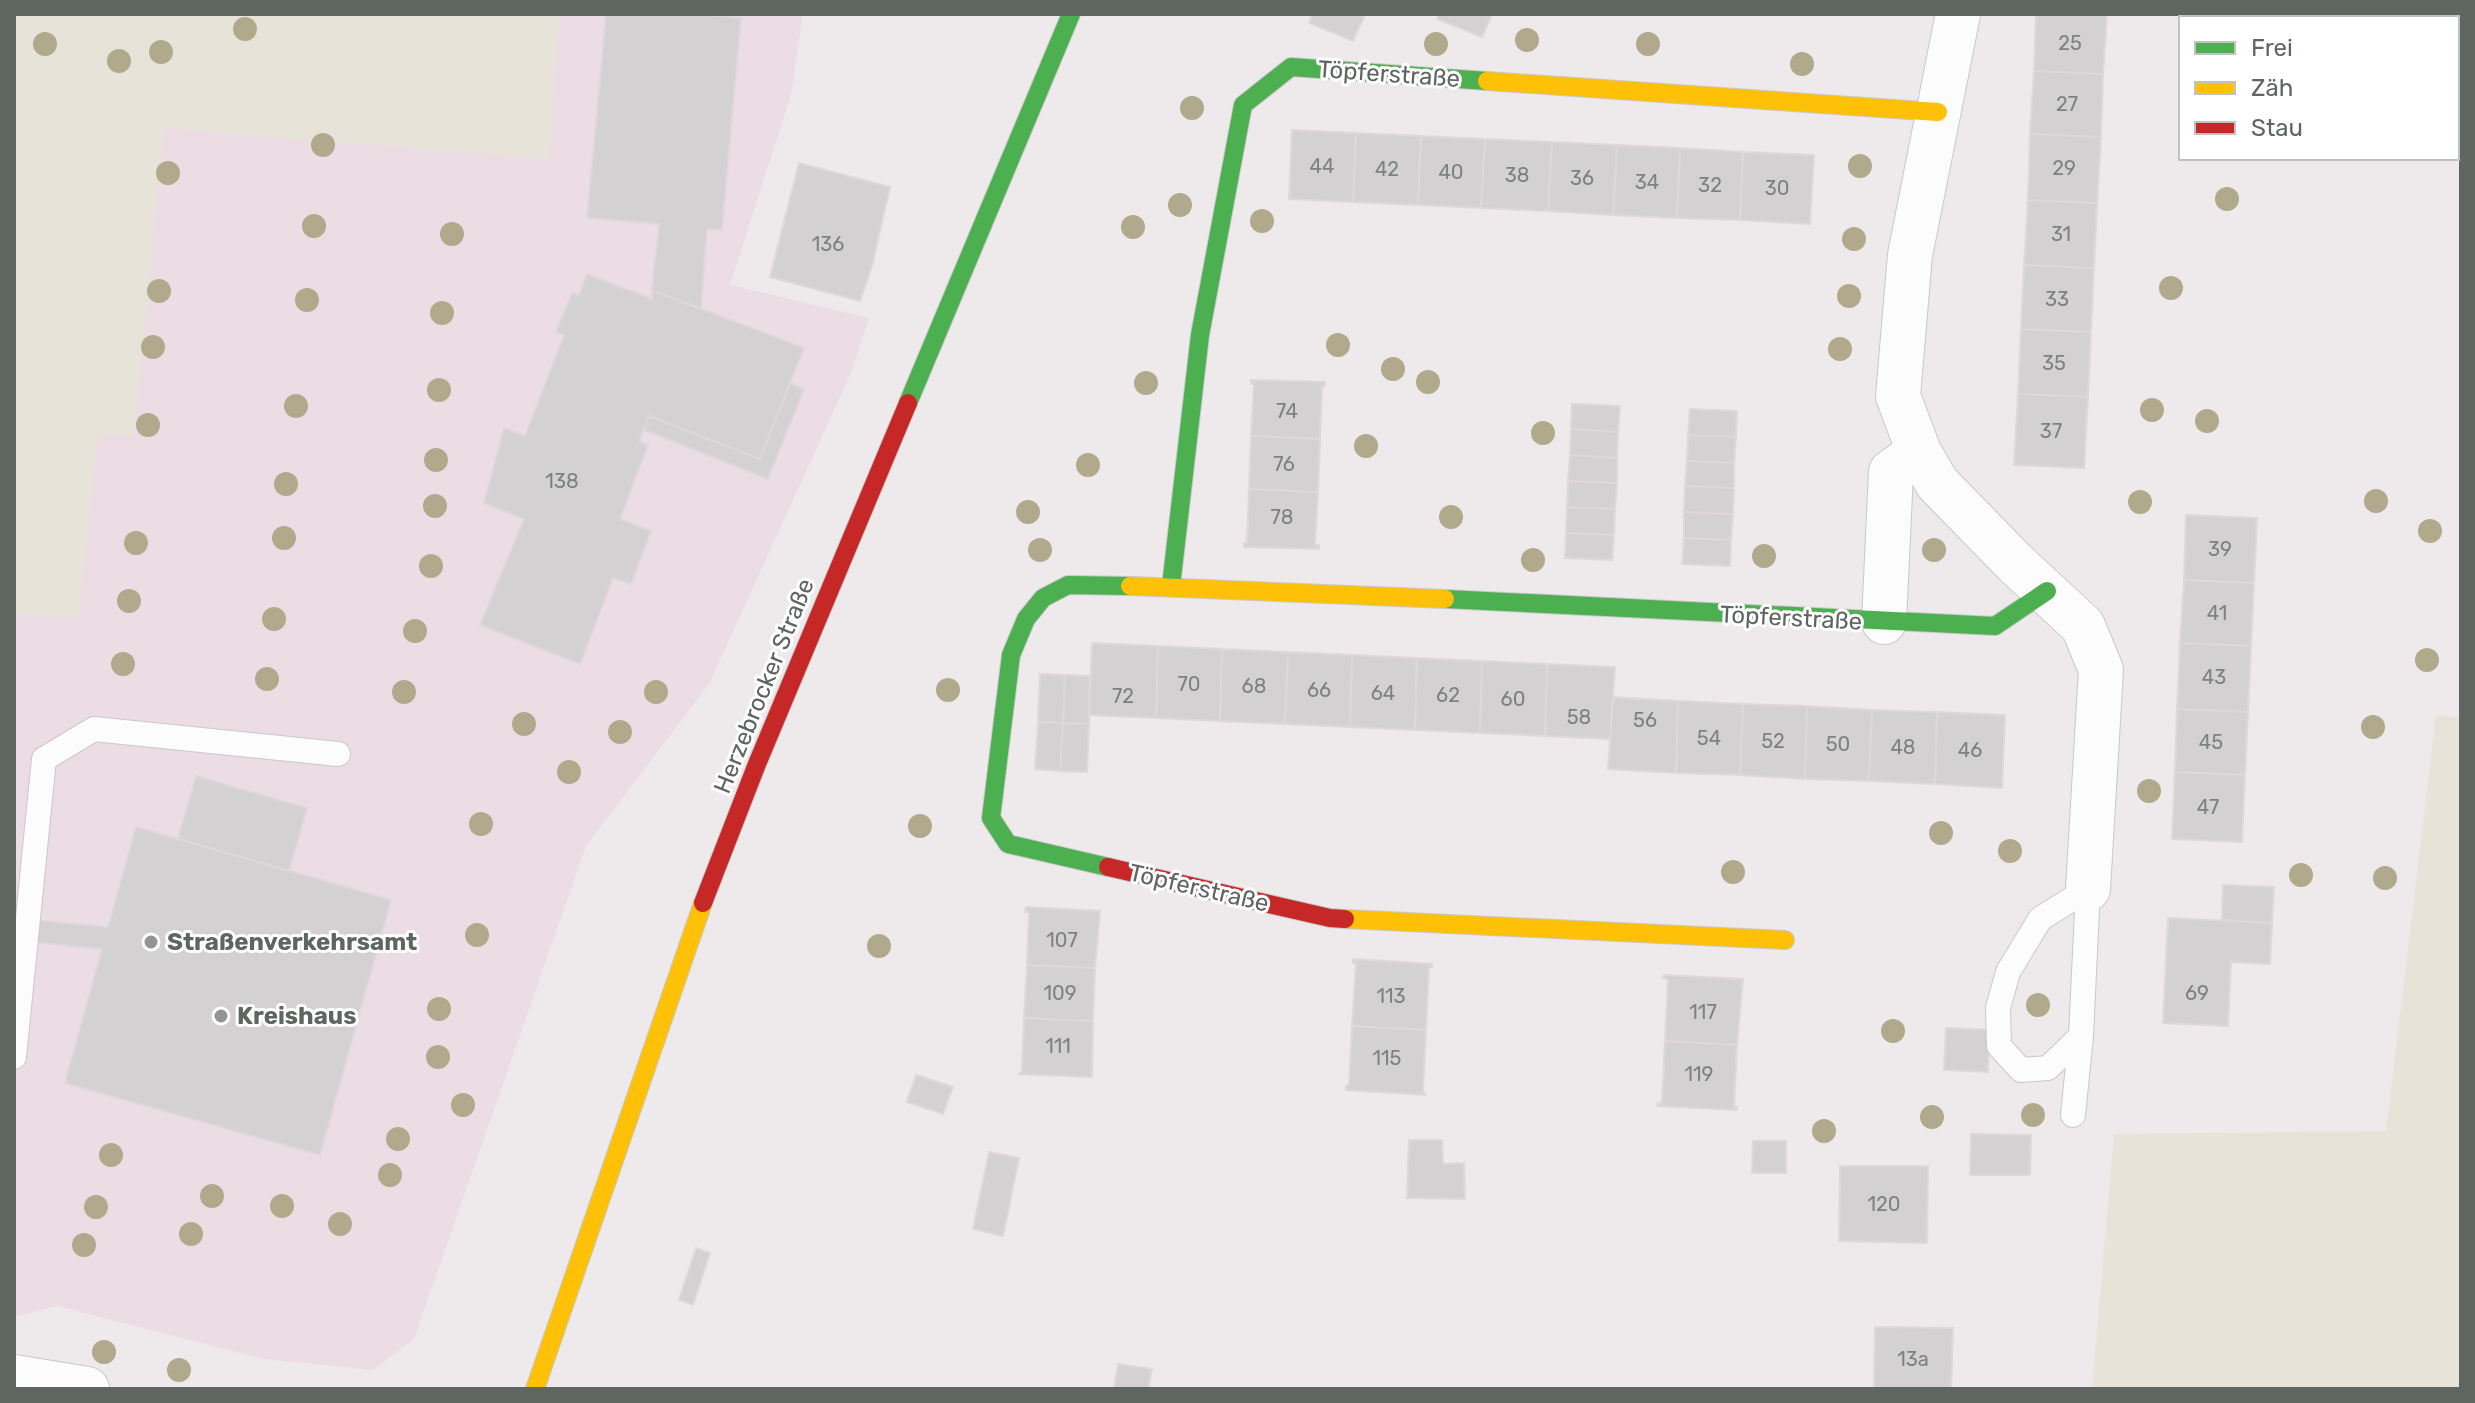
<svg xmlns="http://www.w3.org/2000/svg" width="2475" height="1403" viewBox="0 0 2475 1403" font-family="Rubik,sans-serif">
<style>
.commercial{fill:#ecdde4}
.green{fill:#e8e3d8}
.building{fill:#d3d1d2;stroke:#ded8db;stroke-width:2}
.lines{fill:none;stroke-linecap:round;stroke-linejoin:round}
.lane-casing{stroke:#c9c8c8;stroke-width:26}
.street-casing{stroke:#c9c8c8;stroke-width:46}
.fast-casing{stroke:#c7c8c7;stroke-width:20}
.slow-casing{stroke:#c7c8c7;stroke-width:20}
.jam-casing{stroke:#c7c8c7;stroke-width:20}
.lane{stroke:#fcfcfc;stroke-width:24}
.street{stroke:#fcfcfc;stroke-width:44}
.fast{stroke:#4caf50;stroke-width:18}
.slow{stroke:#ffc107;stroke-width:18}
.jam{stroke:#c62828;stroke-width:18}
.tree{fill:#b0a98c}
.poi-dot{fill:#919492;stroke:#fff;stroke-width:3}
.labels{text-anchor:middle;stroke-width:6;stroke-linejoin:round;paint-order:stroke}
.number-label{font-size:20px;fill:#7d827f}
.street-label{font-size:24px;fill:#5f6662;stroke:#fff}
.poi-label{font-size:24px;font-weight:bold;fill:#5f6662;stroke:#fff;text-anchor:start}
</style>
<rect width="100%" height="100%" fill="#eee9eb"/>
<!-- commercial -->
<path class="commercial" d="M 14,14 L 803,14 L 791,95 L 730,285 L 869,318 L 851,373 L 709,684 L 586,846 L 414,1339 L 373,1370 L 264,1359 L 57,1306 L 14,1317 Z"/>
<!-- green -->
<path class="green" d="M 14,14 L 560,14 L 549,159 L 164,128 L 134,436 L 98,434 L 78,618 L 14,612 L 16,403 L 14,402 Z
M 2436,715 L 2461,717 L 2461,1389 L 2092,1389 L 2114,1134 L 2386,1131 Z"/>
<!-- building -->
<path class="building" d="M 606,14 L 699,14 L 741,18 L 722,230 L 707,229 L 701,309 L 652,290 L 659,224 L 587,218 Z
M 1312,14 L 1356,14 L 1364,17 L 1353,41 L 1309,23 Z
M 1439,14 L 1492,14 L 1482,37 L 1437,19 Z
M 2036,14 L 2107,14 L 2103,74 L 2034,71 Z
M 2034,71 L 2103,74 L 2101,137 L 2030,134 Z
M 1292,130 L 1356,133 L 1353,202 L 1289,199 Z
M 1356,133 L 1421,136 L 1418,205 L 1353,202 Z
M 2030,134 L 2101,137 L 2097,203 L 2028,200 Z
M 1421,136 L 1485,139 L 1481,208 L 1418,205 Z
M 1485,139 L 1552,142 L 1548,211 L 1481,208 Z
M 1552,142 L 1617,145 L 1613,215 L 1548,211 Z
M 1617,145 L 1680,148 L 1677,218 L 1613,215 Z
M 1680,148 L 1743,152 L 1740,220 L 1677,218 Z
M 1743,152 L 1814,155 L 1810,224 L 1740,220 Z
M 799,163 L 890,187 L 872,266 L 860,301 L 770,277 Z
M 2028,200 L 2097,203 L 2094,268 L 2024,265 Z
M 2024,265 L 2094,268 L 2091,332 L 2021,329 Z
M 587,274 L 652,299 L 652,290 L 804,348 L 760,459 L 649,416 L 639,441 L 648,445 L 620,519 L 651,531 L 631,584 L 613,578 L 580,664 L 480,625 L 524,519 L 484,503 L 504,428 L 525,436 L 564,335 L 556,332 L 572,293 L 579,295 Z
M 2021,329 L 2091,332 L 2088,397 L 2018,394 Z
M 1251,380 L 1325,382 L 1325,386 L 1322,386 L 1320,439 L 1251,436 L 1254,383 L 1251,384 Z
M 790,383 L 804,389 L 768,479 L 644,430 L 649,416 L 760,459 Z
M 2018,394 L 2088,397 L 2084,468 L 2014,465 Z
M 1572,404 L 1620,406 L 1618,432 L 1571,429 Z
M 1690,409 L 1737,411 L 1736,437 L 1688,435 Z
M 1571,429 L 1618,432 L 1617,458 L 1570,455 Z
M 1688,435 L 1736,437 L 1734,463 L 1687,461 Z
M 1251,436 L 1320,439 L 1318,492 L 1249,489 Z
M 1570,455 L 1617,458 L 1617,483 L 1568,481 Z
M 1687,461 L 1734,463 L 1734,488 L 1685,486 Z
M 1568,481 L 1617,483 L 1615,509 L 1567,507 Z
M 1685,486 L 1734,488 L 1733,514 L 1684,512 Z
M 1249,489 L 1318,492 L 1315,545 L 1319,545 L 1319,549 L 1244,547 L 1244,543 L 1247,543 Z
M 1567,507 L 1615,509 L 1614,535 L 1566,533 Z
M 1684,512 L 1733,514 L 1731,540 L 1684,538 Z
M 2186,515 L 2257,518 L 2254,583 L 2184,580 Z
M 1566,533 L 1614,535 L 1612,560 L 1565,558 Z
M 1684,538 L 1731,540 L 1730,566 L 1682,564 Z
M 2184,580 L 2254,583 L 2251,646 L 2180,643 Z
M 1092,643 L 1158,646 L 1156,718 L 1089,715 Z
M 2180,643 L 2251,646 L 2248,712 L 2177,709 Z
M 1158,646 L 1222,649 L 1220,721 L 1156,718 Z
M 1222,649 L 1288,652 L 1285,724 L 1220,721 Z
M 1288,652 L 1352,655 L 1350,727 L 1285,724 Z
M 1352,655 L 1417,658 L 1415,730 L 1350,727 Z
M 1417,658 L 1482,661 L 1480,733 L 1415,730 Z
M 1482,661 L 1547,664 L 1545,736 L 1480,733 Z
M 1547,664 L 1615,667 L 1610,739 L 1545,736 Z
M 1040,674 L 1065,675 L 1063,723 L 1038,722 Z
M 1065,675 L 1090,676 L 1089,724 L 1063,723 Z
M 1613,697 L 1678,701 L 1676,773 L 1608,769 Z
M 1678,701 L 1743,704 L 1740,775 L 1676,773 Z
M 1743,704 L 1807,706 L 1805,779 L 1740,775 Z
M 1807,706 L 1872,710 L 1869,781 L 1805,779 Z
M 2177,709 L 2248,712 L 2245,775 L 2175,772 Z
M 1872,710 L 1937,712 L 1935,784 L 1869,781 Z
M 1937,712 L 2005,715 L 2002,788 L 1935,784 Z
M 1038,722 L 1063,723 L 1060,771 L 1035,769 Z
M 1063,723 L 1089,724 L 1087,772 L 1060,771 Z
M 2175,772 L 2245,775 L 2242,842 L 2172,839 Z
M 196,776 L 307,808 L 289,871 L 178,839 Z
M 136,827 L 391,900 L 320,1155 L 65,1083 L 102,949 L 14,940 L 14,918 L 108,927 Z
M 2223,885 L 2274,887 L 2272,923 L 2222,920 Z
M 1026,907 L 1100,911 L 1095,968 L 1027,965 L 1029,912 L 1025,912 Z
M 2168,918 L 2272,923 L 2270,964 L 2231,962 L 2228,1026 L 2163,1023 Z
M 1353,959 L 1432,964 L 1432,967 L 1429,967 L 1426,1030 L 1352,1026 L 1356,963 L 1353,963 Z
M 1027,965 L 1095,968 L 1093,1021 L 1024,1018 Z
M 1664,975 L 1743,979 L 1737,1045 L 1665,1041 L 1668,979 L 1663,978 Z
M 1024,1018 L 1093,1021 L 1092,1077 L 1019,1074 L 1022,1071 Z
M 1352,1026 L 1426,1030 L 1423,1090 L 1425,1095 L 1346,1090 L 1346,1086 L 1349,1086 Z
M 1946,1028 L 1989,1030 L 1988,1072 L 1944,1070 Z
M 1665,1041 L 1737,1045 L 1734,1107 L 1737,1107 L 1737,1110 L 1657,1106 L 1658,1103 L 1662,1103 Z
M 916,1075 L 953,1087 L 943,1114 L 907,1102 Z
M 1971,1134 L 2031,1135 L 2030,1175 L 1970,1175 Z
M 1409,1140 L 1442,1140 L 1443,1164 L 1464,1163 L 1465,1199 L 1407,1198 Z
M 1753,1141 L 1786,1141 L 1786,1173 L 1752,1173 Z
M 989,1152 L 1019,1158 L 1003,1236 L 973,1229 Z
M 1840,1166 L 1928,1166 L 1927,1243 L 1839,1241 Z
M 696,1248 L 710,1253 L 693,1305 L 679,1300 Z
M 1875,1327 L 1953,1328 L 1951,1389 L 1874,1389 Z
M 1118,1364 L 1152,1369 L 1148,1389 L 1114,1389 Z"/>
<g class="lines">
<!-- lane casing -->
<g class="lane-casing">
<path id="lane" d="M 2081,1036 L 2048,1068 L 2021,1070 L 1999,1046 L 1998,1008 L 2008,972 L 2040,919 L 2088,889
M 14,1057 L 44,759 L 94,729 L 338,754
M 2073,1115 L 2081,1036 L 2088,889"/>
</g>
<!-- street casing -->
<g class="street-casing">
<path id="street" d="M 1958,14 L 1910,255 L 1898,396 L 1919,452 L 1937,483 L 2015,563 L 2083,626 L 2101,670 L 2088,889
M 1884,622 L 1891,472 L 1919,452
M 14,1377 L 87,1389"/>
</g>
<!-- fast casing -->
<g class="fast-casing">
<path id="fast" d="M 908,403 L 1071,14
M 1171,586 L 1200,335 L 1243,105 L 1291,67 L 1487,81
M 1445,599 L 1995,626 L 2047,591
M 1108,867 L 1008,844 L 991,818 L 1011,655 L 1026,619 L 1043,598 L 1068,585 L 1130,586"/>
</g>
<!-- slow casing -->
<g class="slow-casing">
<path id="slow" d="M 1487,81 L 1938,112
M 1130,586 L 1445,599
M 1345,919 L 1785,940
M 535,1389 L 703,903"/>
</g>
<!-- jam casing -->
<g class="jam-casing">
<path id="jam" d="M 1108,867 L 1330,918 L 1345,919
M 703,903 L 757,764 L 908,403"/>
</g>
<!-- lane -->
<use href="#lane" class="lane"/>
<!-- street -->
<use href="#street" class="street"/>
<!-- fast -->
<use href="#fast" class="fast"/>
<!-- slow -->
<use href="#slow" class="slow"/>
<!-- jam -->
<use href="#jam" class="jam"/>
</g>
<!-- trees -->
<g class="tree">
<circle cx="245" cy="29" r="12"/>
<circle cx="1527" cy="40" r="12"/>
<circle cx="45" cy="44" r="12"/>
<circle cx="1436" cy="44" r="12"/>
<circle cx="1648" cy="44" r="12"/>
<circle cx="161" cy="52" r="12"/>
<circle cx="119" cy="61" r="12"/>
<circle cx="1802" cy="64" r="12"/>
<circle cx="1192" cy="108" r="12"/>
<circle cx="323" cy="145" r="12"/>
<circle cx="1860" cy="166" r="12"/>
<circle cx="168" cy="173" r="12"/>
<circle cx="2227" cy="199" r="12"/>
<circle cx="1180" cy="205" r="12"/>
<circle cx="1262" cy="221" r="12"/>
<circle cx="314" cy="226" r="12"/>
<circle cx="1133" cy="227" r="12"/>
<circle cx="452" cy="234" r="12"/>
<circle cx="1854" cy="239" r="12"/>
<circle cx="2171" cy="288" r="12"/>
<circle cx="159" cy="291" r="12"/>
<circle cx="1849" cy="296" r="12"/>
<circle cx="307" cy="300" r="12"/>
<circle cx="442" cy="313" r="12"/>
<circle cx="1338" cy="345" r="12"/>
<circle cx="153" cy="347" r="12"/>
<circle cx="1840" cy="349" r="12"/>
<circle cx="1393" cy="369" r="12"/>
<circle cx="1428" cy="382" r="12"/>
<circle cx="1146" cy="383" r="12"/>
<circle cx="439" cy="390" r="12"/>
<circle cx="296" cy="406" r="12"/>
<circle cx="2152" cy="410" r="12"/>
<circle cx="2207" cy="421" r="12"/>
<circle cx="148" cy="425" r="12"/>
<circle cx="1543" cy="433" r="12"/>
<circle cx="1366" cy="446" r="12"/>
<circle cx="436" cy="460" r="12"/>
<circle cx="1088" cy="465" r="12"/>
<circle cx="286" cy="484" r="12"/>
<circle cx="2376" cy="501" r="12"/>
<circle cx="2140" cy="502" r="12"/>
<circle cx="435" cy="506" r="12"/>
<circle cx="1028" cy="512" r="12"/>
<circle cx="1451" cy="517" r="12"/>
<circle cx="2430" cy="531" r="12"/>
<circle cx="284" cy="538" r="12"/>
<circle cx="136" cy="543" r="12"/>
<circle cx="1040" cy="550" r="12"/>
<circle cx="1934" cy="550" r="12"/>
<circle cx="1764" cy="556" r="12"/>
<circle cx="1533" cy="560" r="12"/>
<circle cx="431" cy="566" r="12"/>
<circle cx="129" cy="601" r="12"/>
<circle cx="274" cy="619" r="12"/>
<circle cx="415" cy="631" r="12"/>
<circle cx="2427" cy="660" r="12"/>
<circle cx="123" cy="664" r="12"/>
<circle cx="267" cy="679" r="12"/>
<circle cx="948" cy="690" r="12"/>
<circle cx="404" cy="692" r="12"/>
<circle cx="656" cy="692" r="12"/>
<circle cx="524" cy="724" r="12"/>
<circle cx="2373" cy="727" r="12"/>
<circle cx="620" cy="732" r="12"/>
<circle cx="569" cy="772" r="12"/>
<circle cx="2149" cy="791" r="12"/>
<circle cx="481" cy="824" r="12"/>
<circle cx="920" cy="826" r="12"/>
<circle cx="1941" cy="833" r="12"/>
<circle cx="2010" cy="851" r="12"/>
<circle cx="1733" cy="872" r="12"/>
<circle cx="2301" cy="875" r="12"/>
<circle cx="2385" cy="878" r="12"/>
<circle cx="477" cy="935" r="12"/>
<circle cx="879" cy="946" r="12"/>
<circle cx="2038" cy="1005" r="12"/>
<circle cx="439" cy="1009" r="12"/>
<circle cx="1893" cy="1031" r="12"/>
<circle cx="438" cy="1057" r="12"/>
<circle cx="463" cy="1105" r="12"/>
<circle cx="2033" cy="1115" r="12"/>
<circle cx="1932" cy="1117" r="12"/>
<circle cx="1824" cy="1131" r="12"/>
<circle cx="398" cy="1139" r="12"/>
<circle cx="111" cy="1155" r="12"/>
<circle cx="390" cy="1175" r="12"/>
<circle cx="212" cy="1196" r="12"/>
<circle cx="282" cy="1206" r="12"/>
<circle cx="96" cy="1207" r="12"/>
<circle cx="340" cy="1224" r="12"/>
<circle cx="191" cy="1234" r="12"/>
<circle cx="84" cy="1245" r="12"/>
<circle cx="104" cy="1352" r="12"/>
<circle cx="179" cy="1370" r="12"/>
</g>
<!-- markers -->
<g class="poi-dot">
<circle cx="151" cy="942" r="8"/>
<circle cx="221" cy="1016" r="8"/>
</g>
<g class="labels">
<!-- number labels -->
<g class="number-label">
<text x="2070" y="50">25</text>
<text x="2067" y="111">27</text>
<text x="1322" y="173">44</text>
<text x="2064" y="175">29</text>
<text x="1387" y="176">42</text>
<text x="1451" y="179">40</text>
<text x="1517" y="182">38</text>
<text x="1582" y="185">36</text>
<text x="1647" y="189">34</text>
<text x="1710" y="192">32</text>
<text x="1777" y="195">30</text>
<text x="2061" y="241">31</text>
<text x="828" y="251">136</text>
<text x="2057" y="306">33</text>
<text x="2054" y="370">35</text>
<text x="1287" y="418">74</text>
<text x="2051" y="438">37</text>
<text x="1284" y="471">76</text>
<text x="562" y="488">138</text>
<text x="1282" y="524">78</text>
<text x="2220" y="556">39</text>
<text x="2217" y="620">41</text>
<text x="2214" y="684">43</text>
<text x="1189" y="691">70</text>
<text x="1254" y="693">68</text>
<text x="1319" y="697">66</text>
<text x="1383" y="700">64</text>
<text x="1448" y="702">62</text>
<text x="1123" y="703">72</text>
<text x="1513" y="706">60</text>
<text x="1579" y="724">58</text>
<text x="1645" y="727">56</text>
<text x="1709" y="745">54</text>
<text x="1773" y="748">52</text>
<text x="2211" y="749">45</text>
<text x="1838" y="751">50</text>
<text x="1903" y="754">48</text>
<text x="1970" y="757">46</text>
<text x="2208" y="814">47</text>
<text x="1062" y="947">107</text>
<text x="1060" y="1000">109</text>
<text x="2197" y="1000">69</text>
<text x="1391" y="1003">113</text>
<text x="1703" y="1019">117</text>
<text x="1058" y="1053">111</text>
<text x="1387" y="1065">115</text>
<text x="1699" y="1081">119</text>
<text x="1884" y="1211">120</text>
<text x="1913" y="1366">13a</text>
</g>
<!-- street labels -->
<g class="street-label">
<text transform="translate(1389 74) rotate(4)" y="8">Töpferstraße</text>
<text transform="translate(1791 618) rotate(3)" y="8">Töpferstraße</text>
<text transform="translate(764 686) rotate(-68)" y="8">Herzebrocker Straße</text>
<text transform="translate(1199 888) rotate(13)" y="8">Töpferstraße</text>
</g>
<!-- poi labels -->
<g class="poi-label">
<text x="167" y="950">Straßenverkehrsamt</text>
<text x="237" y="1024">Kreishaus</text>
</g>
</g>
<!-- border -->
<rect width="2475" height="1403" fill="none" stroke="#5f6662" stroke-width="32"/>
<!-- legend -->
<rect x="2179" y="16" width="280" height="144" fill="#ffffff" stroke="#bfc2c0" stroke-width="2"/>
<rect x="2195" y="42" width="40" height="12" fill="#4caf50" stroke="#bfc2c0" stroke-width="2"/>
<text x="2251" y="56" font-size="24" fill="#5f6662">Frei</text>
<rect x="2195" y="82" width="40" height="12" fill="#ffc107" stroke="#bfc2c0" stroke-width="2"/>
<text x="2251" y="96" font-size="24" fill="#5f6662">Zäh</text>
<rect x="2195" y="122" width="40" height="12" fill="#c62828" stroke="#bfc2c0" stroke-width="2"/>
<text x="2251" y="136" font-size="24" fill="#5f6662">Stau</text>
</svg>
